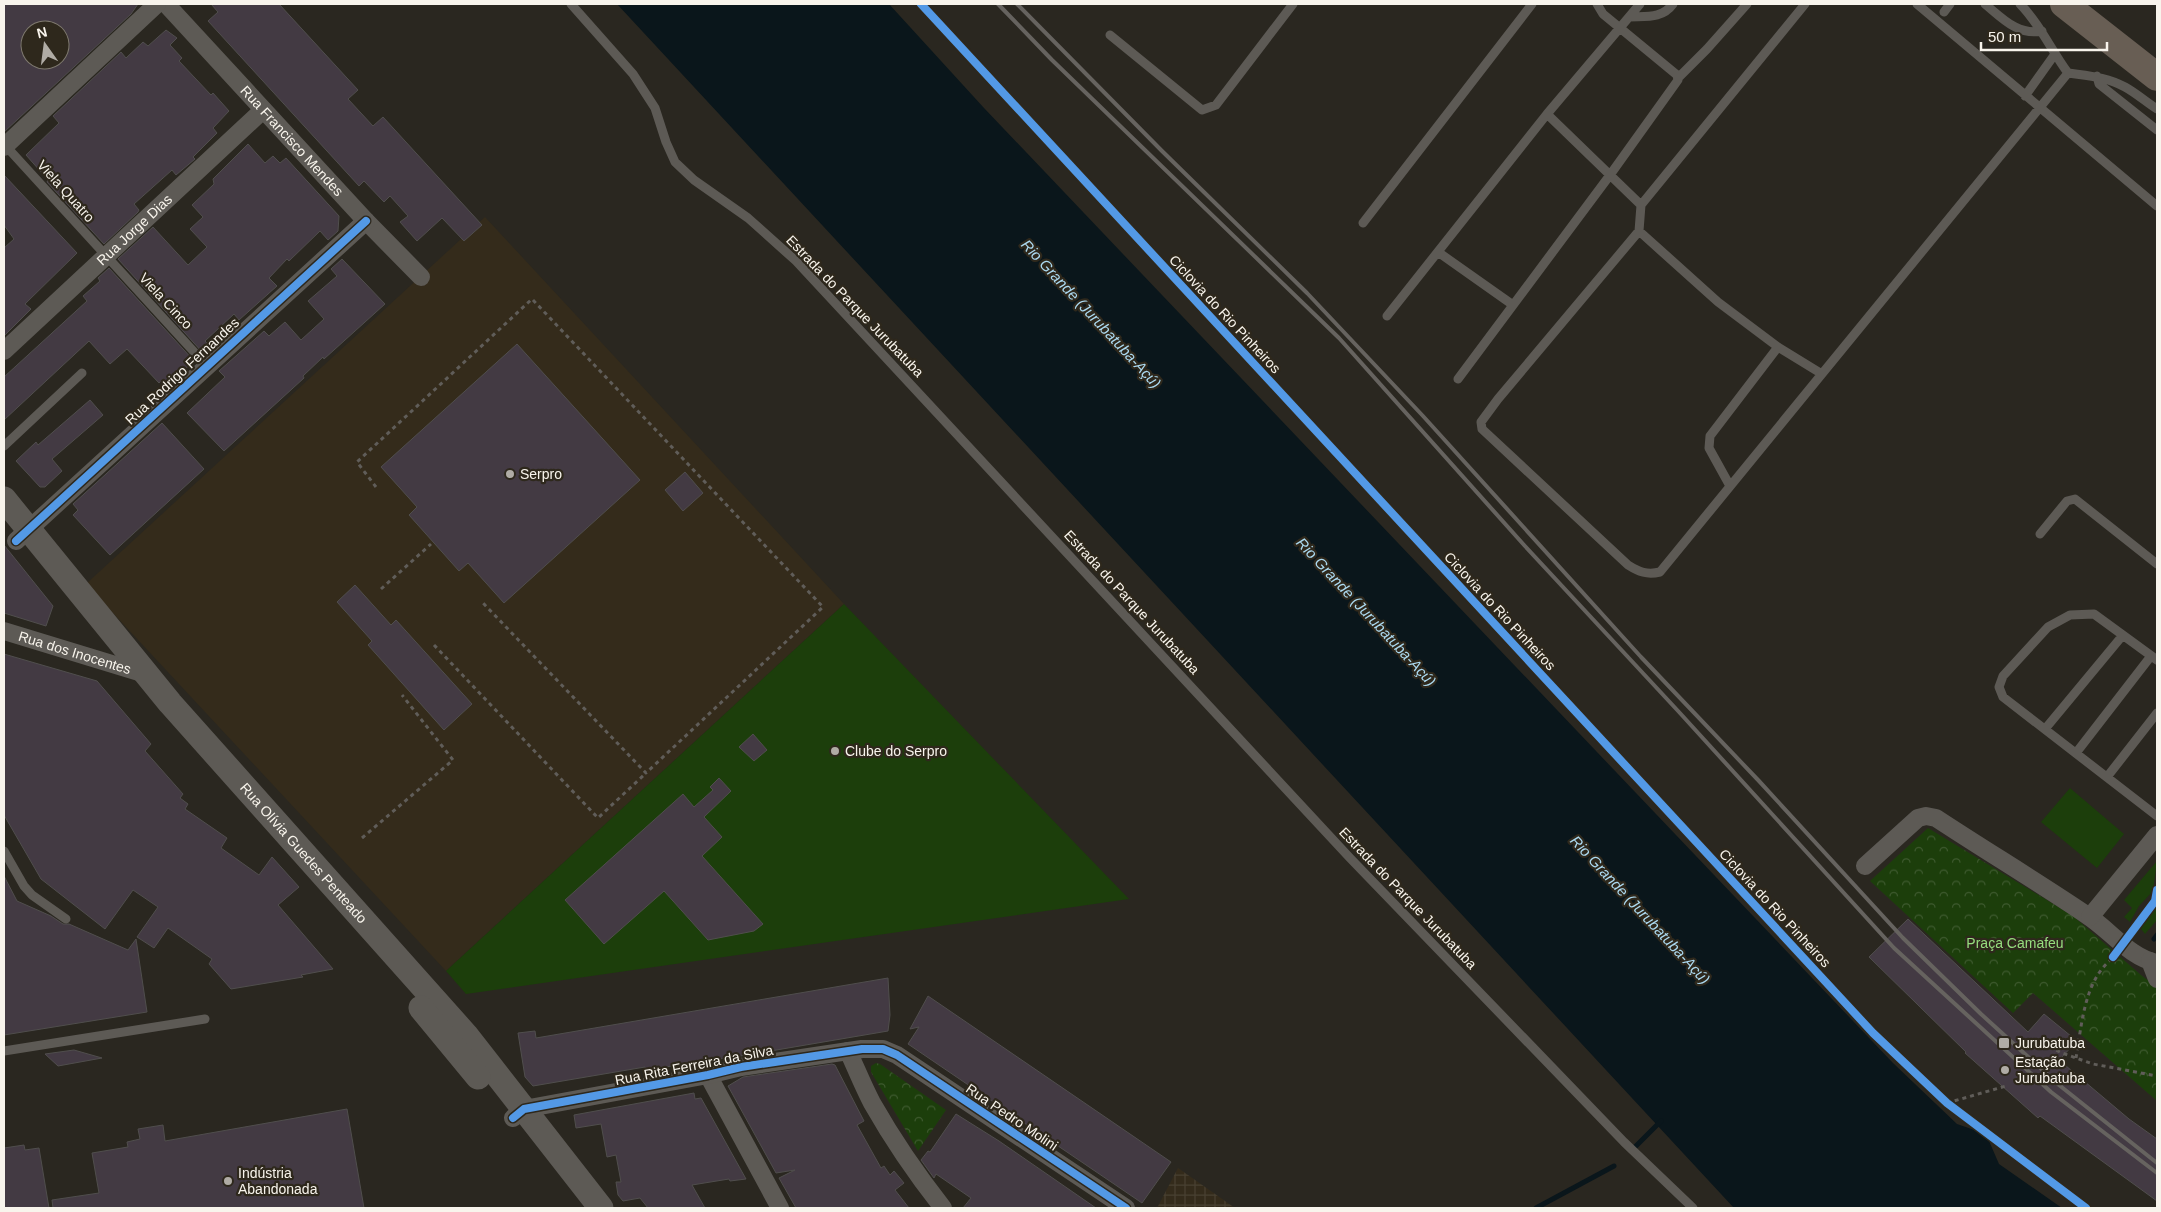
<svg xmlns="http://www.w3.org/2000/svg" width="2161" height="1212" viewBox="0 0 2161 1212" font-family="Helvetica,sans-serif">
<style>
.built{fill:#342b1b}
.industrial{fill:url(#industrial-grid)}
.green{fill:#1c3e0b}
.park{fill:url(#park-crowns)}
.water{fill:#0a161b}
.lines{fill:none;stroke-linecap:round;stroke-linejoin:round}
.stream{stroke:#0a161b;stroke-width:5}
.building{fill:#433a43;stroke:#504e4d;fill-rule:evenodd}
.path{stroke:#605d59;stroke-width:3;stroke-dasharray:4 4;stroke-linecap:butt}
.lane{stroke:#5d5a55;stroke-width:9}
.street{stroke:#5d5a55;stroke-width:18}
.secondary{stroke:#5d5a55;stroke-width:25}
.highway{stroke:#685e54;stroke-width:28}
.rail{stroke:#66635f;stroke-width:4}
.cycleway-casing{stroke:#2e281c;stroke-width:11}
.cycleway{stroke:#5399e6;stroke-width:8}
.poi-dot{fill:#b0aca5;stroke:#2e281c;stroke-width:2}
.labels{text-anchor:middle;stroke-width:4.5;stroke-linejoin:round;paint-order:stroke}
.street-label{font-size:14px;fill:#f8f4ec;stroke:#2e281c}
.poi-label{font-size:14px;fill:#f8f4ec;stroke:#2e281c;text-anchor:start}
.park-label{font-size:14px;fill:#96dd7e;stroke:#2e281c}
.water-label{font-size:15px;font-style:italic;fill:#acdaf1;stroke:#2e281c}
</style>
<defs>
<pattern id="industrial-grid" width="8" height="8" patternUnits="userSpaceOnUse" patternTransform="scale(1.25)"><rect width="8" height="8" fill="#342b1b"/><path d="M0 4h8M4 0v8" fill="none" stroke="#484031"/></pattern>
<pattern id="park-crowns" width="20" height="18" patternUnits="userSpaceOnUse" patternTransform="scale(1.25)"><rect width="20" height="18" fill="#1c3e0b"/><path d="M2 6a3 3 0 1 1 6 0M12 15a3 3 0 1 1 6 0" fill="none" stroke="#3e5a2f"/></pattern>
</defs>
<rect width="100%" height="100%" fill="#2a2720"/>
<!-- built -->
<path class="built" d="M 485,217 L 844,604 L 446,971 L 86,584 Z"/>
<!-- industrial -->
<path class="industrial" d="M 1178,1168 L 1235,1208 L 1157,1208 Z"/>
<!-- green -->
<path class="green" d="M 844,604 L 1129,899 L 466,994 L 446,971 Z
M 2070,788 L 2124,834 L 2097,868 L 2041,822 Z
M 2157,861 L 2153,891 L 2139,906 L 2130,922 L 2124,917 L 2132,908 L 2124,900 Z
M 2157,906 L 2157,920 L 2145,934 L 2141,929 C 2144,918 2148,913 2157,906 Z"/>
<!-- park -->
<path class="park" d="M 1928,828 L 2073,916 L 2141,975 L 2157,987 L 2157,1101 L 2033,993 L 2013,1013 L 1870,881 Z
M 876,1063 L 880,1064 L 946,1110 L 918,1151 L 871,1072 L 871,1066 Z"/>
<!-- water -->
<path class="water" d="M 617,4 L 889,4 L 984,108 L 1893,1063 L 1957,1124 L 1986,1134 L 1999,1164 L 2062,1208 L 1734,1208 Z"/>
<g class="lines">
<!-- stream -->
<path class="stream" d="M 2154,939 L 2157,935
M 1635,1147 L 1661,1121
M 1536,1208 L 1614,1166"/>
</g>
<!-- building -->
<path class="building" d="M 4,4 L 138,4 L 131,14 L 4,132 ZM 30,30 L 60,30 L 60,60 L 30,60 Z
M 211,4 L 279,4 L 358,90 L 348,99 L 373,126 L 383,117 L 482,225 L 464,241 L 442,218 L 417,241 L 400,222 L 408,216 L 390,196 L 384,202 L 364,181 L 359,186 L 208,21 L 218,12 Z
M 166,30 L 177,38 L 170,45 L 182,58 L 179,61 L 211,95 L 213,93 L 229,111 L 213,128 L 217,133 L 193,157 L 195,159 L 176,175 L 172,170 L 134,204 L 139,210 L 138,212 L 104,244 L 47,182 L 48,180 L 26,155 L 59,123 L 53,116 L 121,52 L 126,58 L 143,42 L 148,46 Z
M 248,144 L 265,163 L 273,156 L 280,163 L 286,158 L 339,216 L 338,231 L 328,240 L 320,231 L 289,261 L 287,259 L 269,278 L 277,286 L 239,320 L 234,314 L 205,341 L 210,346 L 203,353 L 118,259 L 153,227 L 188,265 L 207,247 L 190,229 L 203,217 L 192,205 L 214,184 L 213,179 Z
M 4,175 L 77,253 L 25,304 L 31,309 L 4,336 L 4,248 L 14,239 L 4,225 Z
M 342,259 L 385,304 L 324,359 L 323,357 L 303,376 L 304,378 L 224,451 L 187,413 L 225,377 L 219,371 L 264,331 L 269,336 L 285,322 L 301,340 L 324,319 L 308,301 L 337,276 L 331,269 Z
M 109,268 L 194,361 L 166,386 L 161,381 L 159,383 L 127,349 L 110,364 L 89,341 L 4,420 L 4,377 L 87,301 L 83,296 L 100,281 L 98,278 Z
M 517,344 L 640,480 L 504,603 L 468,563 L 459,571 L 409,515 L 417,507 L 381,467 Z
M 90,400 L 103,415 L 52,459 L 62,471 L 45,487 L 40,487 L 16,461 L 36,442 L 38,445 Z
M 162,423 L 204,469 L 110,555 L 73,515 L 78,510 L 73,504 Z
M 685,472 L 703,493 L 683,511 L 665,490 Z
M 4,545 L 53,606 L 46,626 L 4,613 Z
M 355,585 L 391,625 L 396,620 L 472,704 L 444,730 L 368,645 L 372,641 L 337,602 Z
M 4,654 L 97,681 L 151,744 L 145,751 L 183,794 L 180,798 L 188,804 L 185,809 L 227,838 L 221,848 L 259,875 L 272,857 L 299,887 L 278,905 L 333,969 L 301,975 L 303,977 L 231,989 L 209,964 L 212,959 L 168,928 L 154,948 L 137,937 L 158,907 L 133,890 L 105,929 L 41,879 L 4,815 Z
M 753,734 L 767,750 L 754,761 L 739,747 Z
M 719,778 L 731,791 L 704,817 L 722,837 L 702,856 L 763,924 L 754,931 L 708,940 L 664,891 L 604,944 L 565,900 L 683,794 L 694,807 L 713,790 L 710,787 Z
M 4,876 L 17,901 L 51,916 L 63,924 L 69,924 L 128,950 L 136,939 L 147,1012 L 4,1035 Z
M 1908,919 L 2028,1032 L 2044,1014 L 2077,1041 L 2059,1060 L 2129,1119 L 2157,1139 L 2157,1201 L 2040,1116 L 2038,1118 L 1965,1053 L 1966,1052 L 1869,957 Z
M 888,978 L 890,1015 L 888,1031 L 747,1055 L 645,1070 L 645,1067 L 533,1086 L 525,1077 L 518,1033 L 535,1031 L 536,1038 Z
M 928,996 L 1171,1162 L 1142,1203 L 908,1044 L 919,1027 L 910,1029 Z
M 74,1050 L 102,1058 L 58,1066 L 45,1054 Z
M 832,1064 L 835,1065 L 864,1121 L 857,1125 L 881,1168 L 884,1166 L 890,1175 L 894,1171 L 904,1183 L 895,1190 L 909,1208 L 796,1208 L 779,1178 L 795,1170 L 776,1173 L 728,1086 L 743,1077 Z
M 694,1093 L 695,1099 L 701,1098 L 746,1179 L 730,1181 L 729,1179 L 692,1185 L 705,1208 L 648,1208 L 640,1198 L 623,1201 L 618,1195 L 616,1182 L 621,1182 L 616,1155 L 607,1157 L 601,1124 L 576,1128 L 574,1115 Z
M 347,1109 L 364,1208 L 53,1208 L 52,1200 L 99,1193 L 92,1153 L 128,1147 L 127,1142 L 140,1139 L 138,1129 L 163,1125 L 165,1141 Z
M 956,1114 L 999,1141 L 1096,1208 L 963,1208 L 971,1198 L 936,1174 L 934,1178 L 921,1160 L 928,1151 L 930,1152 Z
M 24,1145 L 25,1150 L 39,1148 L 49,1208 L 4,1208 L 4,1148 Z"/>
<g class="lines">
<!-- path -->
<path class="path" d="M 376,487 L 357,462 L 532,299 L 823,607 L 646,773 L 483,603
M 381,589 L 431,544
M 434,645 L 598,818 L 646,773
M 362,838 L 453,760 L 402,695
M 2035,1039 L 2062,1053 L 2093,1064 L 2157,1076
M 2076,1058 C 2082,1024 2084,980 2113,958
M 1947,1103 L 2006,1086"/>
<!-- lane -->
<path class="lane" d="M 571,4 L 633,74 L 655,108 L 666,142 L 675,162 L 694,180 L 748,218 L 796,261 L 1350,858 L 1624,1142 L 1693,1208
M 1640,4 L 1547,114 L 1641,205
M 1805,4 L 1641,205 L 1639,231 L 1718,302 L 1778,347 L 1822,374
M 1917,4 L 2157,206
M 1985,4 C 2002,18 2018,36 2042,31
M 2020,4 C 2040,24 2051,50 2068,73 C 2089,76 2107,77 2125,87 C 2136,93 2146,102 2157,109
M 1944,12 L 1950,4
M 1629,17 C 1646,16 1662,19 1673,4
M 1110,35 L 1202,110 L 1216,105 L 1293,4
M 2097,76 L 2099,84 L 2157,130
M 1678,78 L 1707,49 L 1747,4
M 2025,96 L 2055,54
M 4,144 L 206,365
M 1363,223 L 1532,4
M 1639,231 L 1498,399 L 1481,422 L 1482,429 L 1628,565 C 1639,572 1647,575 1660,572 L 2068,73
M 1438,252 L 1513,305
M 1387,316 L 1547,114
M 1458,379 L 1610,175 L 1678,80 L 1677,75 L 1603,14 L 1597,4
M 4,446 L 82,373
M 1730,486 L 1709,448 L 1710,436 L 1778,347
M 2040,534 L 2067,501 L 2075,499 L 2157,564
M 2157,660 L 2094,614 L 2070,615 L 2048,627 L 2003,676 L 1999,687 L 2003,697 L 2157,816
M 2045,729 L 2123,635
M 2076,753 L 2151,656
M 2107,777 L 2157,713
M 4,851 L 24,886 L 32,895 L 66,919
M 4,1051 L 205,1019"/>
<!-- street -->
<g class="street">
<path id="s1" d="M 166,4 L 366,221 L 421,277"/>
<path d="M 4,147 L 157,4"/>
<path id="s2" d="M 4,351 L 263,110"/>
<path d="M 16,541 L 366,221"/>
<path id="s3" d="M 4,631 L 145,674"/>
<path d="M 1865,866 L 1918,818 L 1926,816 L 1936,818 C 1986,851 2038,882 2088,916 C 2111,931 2129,957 2157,963"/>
<path d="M 2090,917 L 2157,835"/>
<path d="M 2150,961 L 2157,979"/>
<path d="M 848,1051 C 856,1068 863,1086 872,1103 C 893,1140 917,1175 943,1208"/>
<path d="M 708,1075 L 780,1208"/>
<path d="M 513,1118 L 524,1109 L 708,1075 L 741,1067 L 862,1049 L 883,1049 L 897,1055 L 1126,1208"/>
</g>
<!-- secondary -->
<g class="secondary">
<path id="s4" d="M 4,499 L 170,703 L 466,1035 L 601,1208"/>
<path d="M 421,1008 L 478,1077"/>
</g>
<!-- highway -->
<path class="highway" d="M 2064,4 L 2157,77"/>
<!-- rail -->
<path class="rail" d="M 998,4 L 1052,60 L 1339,338 L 1524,545 L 1679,712 L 1894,948 L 2051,1092 L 2157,1173
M 1017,4 L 1162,151 L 1307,293 L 1423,416 L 1641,657 L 1759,781 L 1903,938 L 1981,1014 L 2059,1085 L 2157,1163"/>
<!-- cycleway casing -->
<g class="cycleway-casing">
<path id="cycleway" d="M 921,4 L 1873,1033 L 1947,1103 L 2086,1208
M 16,541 L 366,221
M 2113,957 L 2155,901 L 2157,890
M 513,1118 L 524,1109 L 708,1075 L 741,1067 L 862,1049 L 883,1049 L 897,1055 L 1126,1208"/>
</g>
<!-- cycleway -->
<use href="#cycleway" class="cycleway"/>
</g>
<!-- markers -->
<g class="poi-dot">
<circle cx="510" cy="474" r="5"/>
<circle cx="835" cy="751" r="5"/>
<rect x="1998" y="1037" width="12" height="12" rx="2.5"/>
<circle cx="2005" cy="1070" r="5"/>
<circle cx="228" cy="1181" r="5"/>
</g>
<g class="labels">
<!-- street labels -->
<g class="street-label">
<text dy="5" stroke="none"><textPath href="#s1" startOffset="186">Rua Francisco Mendes</textPath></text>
<text transform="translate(66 191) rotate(48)" y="5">Viela Quatro</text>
<text dy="5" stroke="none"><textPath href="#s2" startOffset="178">Rua Jorge Dias</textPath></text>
<text transform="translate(166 301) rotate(47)" y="5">Viela Cinco</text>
<text transform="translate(855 306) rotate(46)" y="5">Estrada do Parque Jurubatuba</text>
<text transform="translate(1225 314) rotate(47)" y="5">Ciclovia do Rio Pinheiros</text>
<text transform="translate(182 371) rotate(-43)" y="5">Rua Rodrigo Fernandes</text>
<text transform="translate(1132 602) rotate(47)" y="5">Estrada do Parque Jurubatuba</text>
<text transform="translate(1500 611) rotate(47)" y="5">Ciclovia do Rio Pinheiros</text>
<text dy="5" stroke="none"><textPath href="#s3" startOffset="74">Rua dos Inocentes</textPath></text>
<text dy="5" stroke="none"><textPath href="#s4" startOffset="464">Rua Olívia Guedes Penteado</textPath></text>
<text transform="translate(1408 898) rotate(46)" y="5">Estrada do Parque Jurubatuba</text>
<text transform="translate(1775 908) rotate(47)" y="5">Ciclovia do Rio Pinheiros</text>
<text transform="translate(694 1065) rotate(-11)" y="5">Rua Rita Ferreira da Silva</text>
<text transform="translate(1012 1117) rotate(34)" y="5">Rua Pedro Molini</text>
</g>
<!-- poi labels -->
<g class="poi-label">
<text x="520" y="479">Serpro</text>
<text x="845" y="756">Clube do Serpro</text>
<text x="2015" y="1048">Jurubatuba</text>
<text x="2015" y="1067">Estação<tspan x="2015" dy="16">Jurubatuba</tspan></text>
<text x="238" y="1178">Indústria<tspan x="238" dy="16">Abandonada</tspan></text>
</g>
<!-- park labels -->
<g class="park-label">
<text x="2015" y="948">Praça Camafeu</text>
</g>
<!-- water labels -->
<g class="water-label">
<text transform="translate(1091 314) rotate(47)" y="5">Rio Grande (Jurubatuba-Açú)</text>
<text transform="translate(1366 612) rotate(47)" y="5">Rio Grande (Jurubatuba-Açú)</text>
<text transform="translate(1640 910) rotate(47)" y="5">Rio Grande (Jurubatuba-Açú)</text>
</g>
</g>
<!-- border -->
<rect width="2161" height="1212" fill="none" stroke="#f8f4ec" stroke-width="10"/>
<!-- north arrow -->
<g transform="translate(45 45) rotate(346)"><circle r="24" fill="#2e281c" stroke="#7f7a6f"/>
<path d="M0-4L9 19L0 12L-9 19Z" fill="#b0aca5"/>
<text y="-8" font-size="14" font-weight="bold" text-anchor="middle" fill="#f8f4ec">N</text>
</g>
<!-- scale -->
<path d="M1981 42v8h126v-8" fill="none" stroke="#f8f4ec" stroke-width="2.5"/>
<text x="1988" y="42" font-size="15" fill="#f8f4ec" stroke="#2e281c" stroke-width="4" paint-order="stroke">50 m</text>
</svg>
